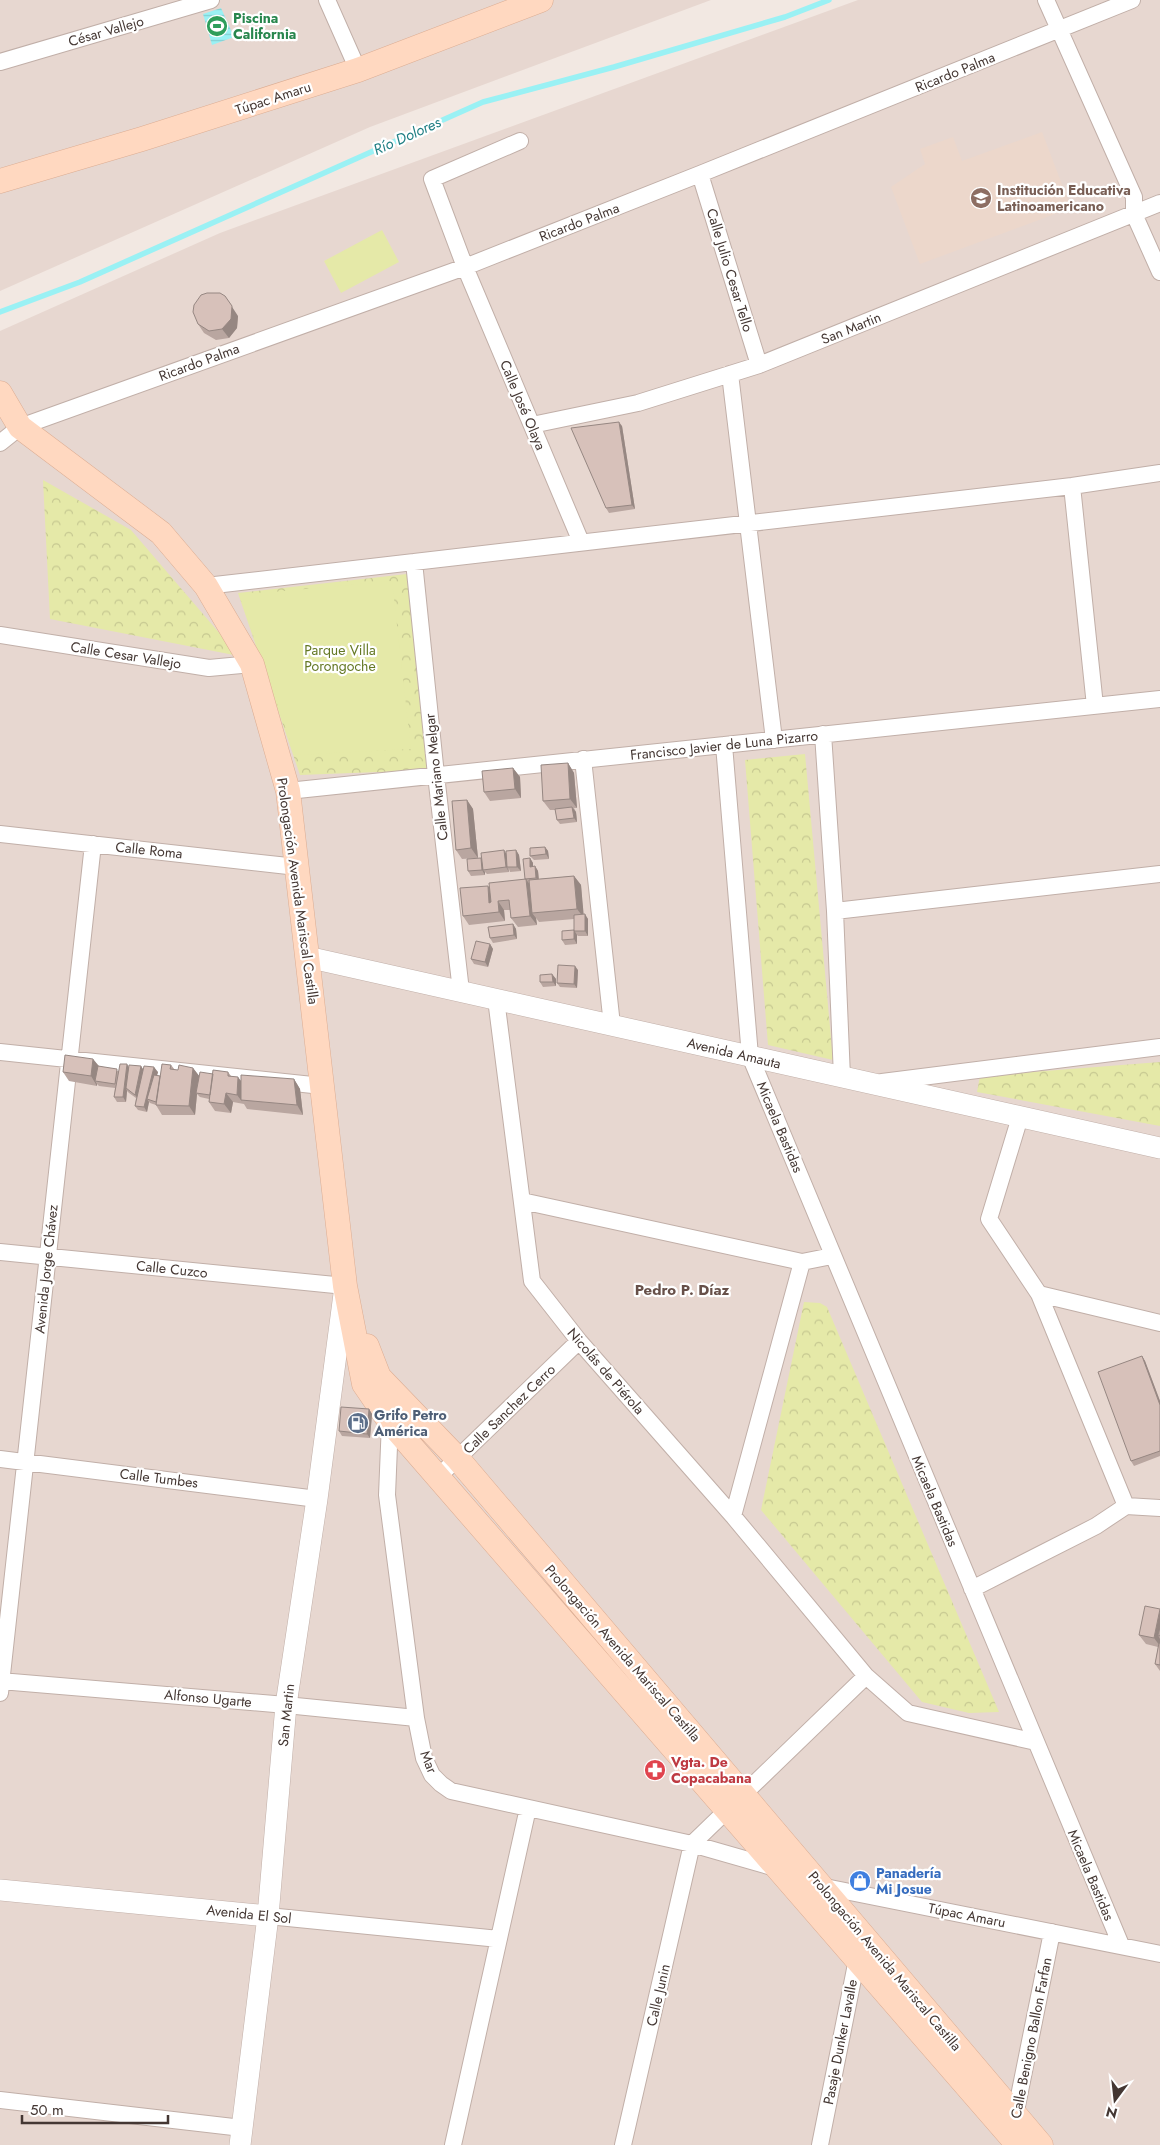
<svg xmlns="http://www.w3.org/2000/svg" width="1160" height="2145" viewBox="0 0 1160 2145" font-family="Jost,sans-serif">
<style>
.residential{fill:#e7d7d0}
.education{fill:#ecd7cb}
.park{fill:url(#park-crowns)}
.garden{fill:#e5e9a8}
.water{fill:url(#water-rules)}
.lines{fill:none;stroke-linecap:round;stroke-linejoin:round}
.stream{stroke:#9af1f4;stroke-width:5.5}
.minor-casing{stroke:#c1afa8;stroke-width:18}
.tertiary-casing{stroke:#c1afa8;stroke-width:22}
.secondary-casing{stroke:#dcad93;stroke-width:25}
.minor{stroke:#fff;stroke-width:16}
.tertiary{stroke:#fff;stroke-width:21}
.secondary{stroke:#ffd8c0;stroke-width:24}
.wall{fill:#b9a6a0}
.shaded-wall{fill:#968782}
.building{fill:#d7c1ba;stroke:#968782}
.labels{text-anchor:middle;stroke-width:4.5;stroke-linejoin:round;paint-order:stroke}
.leisure-label{font-size:14px;font-weight:bold;fill:#27864d;stroke:#fff;text-anchor:start}
.street-label{font-size:14px;fill:#443733;stroke:#fff}
.education-label{font-size:14px;font-weight:bold;fill:#785e54;stroke:#fff;text-anchor:start}
.park-label{font-size:14px;fill:#647824;stroke:#fff}
.service-label{font-size:14px;font-weight:bold;fill:#4e5e75;stroke:#fff;text-anchor:start}
.health-label{font-size:14px;font-weight:bold;fill:#be3a42;stroke:#fff;text-anchor:start}
.shop-label{font-size:14px;font-weight:bold;fill:#366cbe;stroke:#fff;text-anchor:start}
.water-label{font-size:15px;font-style:italic;fill:#207f84;stroke:#fff}
.neighbourhood-label{font-size:15px;font-weight:bold;fill:#675049;stroke:#fff}
</style>
<defs>
<pattern id="park-crowns" width="20" height="18" patternUnits="userSpaceOnUse" patternTransform="scale(1.25)"><rect width="20" height="18" fill="#e5e9a8"/><path d="M2 6a3 3 0 1 1 6 0M12 15a3 3 0 1 1 6 0" fill="none" stroke="#c6c891"/></pattern>
<pattern id="water-rules" width="6" height="5" patternUnits="userSpaceOnUse" patternTransform="scale(1.25)"><rect width="6" height="5" fill="#9af1f4"/><path d="M0 2.5h6" fill="none" stroke="#86cfd2"/></pattern>
</defs>
<rect width="100%" height="100%" fill="#f2e8e2"/>
<!-- residential -->
<path class="residential" d="M 0,0 L 711,0 L 370,127 L 0,291 Z
M 858,0 L 1160,0 L 1160,2145 L 0,2145 L 0,331 L 220,233 Z"/>
<!-- education -->
<path class="education" d="M 1042,132 L 1071,208 L 920,264 L 891,187 L 925,164 L 920,149 L 953,137 L 962,161 Z"/>
<!-- park -->
<path class="park" d="M 43,480 L 131,530 L 239,656 L 50,619 Z
M 407,574 L 431,770 L 300,775 L 238,593 Z
M 805,754 L 833,1060 L 768,1045 L 745,760 Z
M 1160,1062 L 1160,1126 L 977,1092 L 980,1076 Z
M 804,1302 L 820,1303 L 827,1307 L 999,1712 L 969,1713 L 922,1702 L 761,1510 Z"/>
<!-- garden -->
<path class="garden" d="M 382,230 L 399,262 L 341,293 L 324,261 Z
M 392,581 L 411,749 L 295,755 L 239,595 Z"/>
<!-- water -->
<path class="water" d="M 221,8 L 234,37 L 212,45 L 203,14 Z"/>
<g class="lines">
<!-- stream -->
<path class="stream" d="M 0,312 L 80,282 L 483,102 L 614,67 L 785,17 L 829,0"/>
<!-- minor casing -->
<g class="minor-casing">
<path id="minor" d="M 327,0 L 358,70
M 1046,0 L 1134,197 L 1134,214 L 1160,272
M 0,62 L 211,0
M 520,141 L 432,179 L 465,267 L 581,542
M 700,174 L 759,365
M 730,374 L 774,740
M 532,425 L 638,403 L 759,365 L 1160,203
M 0,443 L 20,427 L 465,267 L 700,174 L 1132,0
M 1072,486 L 1095,706
M 414,562 L 436,775 L 461,991
M 206,586 L 1072,486 L 1160,473
M 0,635 L 209,668 L 252,664
M 823,734 L 835,911 L 842,1077
M 724,745 L 750,1056 L 1121,1945
M 583,759 L 612,1025
M 288,791 L 1160,699
M 0,834 L 297,867
M 835,911 L 1160,874
M 496,999 L 532,1281 L 579,1341 L 733,1516 L 866,1676
M 0,1052 L 322,1086
M 882,1082 L 1160,1047
M 522,1201 L 802,1262 L 832,1256
M 0,1252 L 345,1286
M 1039,1294 L 1160,1323
M 390,1422 L 387,1495 L 416,1718 L 424,1758 L 432,1775 L 441,1784 L 451,1791 L 692,1844 L 779,1869
M 0,1459 L 317,1499
M 438,1477 L 579,1341
M 1126,1506 L 1160,1508
M 733,1516 L 802,1262
M 972,1589 L 1096,1526 L 1126,1506 L 1039,1294 L 989,1219 L 1020,1117
M 0,1681 L 286,1705 L 416,1718
M 0,1693 L 93,844
M 692,1844 L 866,1676 L 908,1713 L 1036,1742
M 820,1886 L 1160,1954
M 268,1916 L 499,1939
M 0,2100 L 242,2128
M 1014,2121 L 1052,1932
M 453,2145 L 528,1808
M 623,2145 L 692,1844
M 820,2145 L 857,1959 L 861,1955"/>
</g>
<!-- tertiary casing -->
<g class="tertiary-casing">
<path id="tertiary" d="M 307,957 L 1160,1148
M 0,1890 L 268,1916
M 240,2145 L 268,1916 L 286,1705 L 317,1499 L 344,1294"/>
</g>
<!-- secondary casing -->
<g class="secondary-casing">
<path id="secondary" d="M 0,181 L 142,139 L 358,70 L 541,0
M 0,393 L 20,427 L 161,533 L 206,586 L 252,664 L 288,791 L 345,1286 L 364,1384 L 390,1422 L 1018,2145
M 367,1346 L 379,1377 L 458,1459 L 1041,2145"/>
</g>
<!-- minor -->
<use href="#minor" class="minor"/>
<!-- tertiary -->
<use href="#tertiary" class="tertiary"/>
<!-- secondary -->
<use href="#secondary" class="secondary"/>
</g>
<!-- wall -->
<path class="wall" d="M 238,316 L 237,328 L 229,338 L 216,340 L 204,333 L 198,324 Z
M 622,426 L 635,509 L 609,513 L 606,508 Z
M 568,763 L 574,773 L 577,808 L 574,808 L 576,812 L 577,822 L 560,824 L 557,820 L 555,810 L 550,810 L 543,801 Z
M 513,768 L 520,777 L 521,798 L 490,801 L 484,792 Z
M 467,800 L 473,809 L 478,858 L 462,859 L 456,850 Z
M 545,847 L 548,851 L 549,859 L 534,860 L 530,856 Z
M 504,850 L 506,854 L 516,850 L 519,855 L 521,871 L 510,872 L 509,869 L 509,872 L 487,874 L 485,872 L 485,875 L 471,876 L 468,871 L 481,858 L 482,860 Z
M 530,858 L 533,863 L 533,866 L 535,866 L 538,871 L 539,879 L 574,876 L 581,885 L 583,914 L 588,919 L 588,936 L 578,936 L 577,935 L 577,944 L 565,945 L 562,940 L 574,931 L 574,919 L 539,922 L 536,918 L 537,925 L 518,927 L 511,918 L 510,910 L 504,910 L 505,921 L 469,925 L 463,916 L 489,887 L 525,879 Z
M 513,924 L 516,929 L 517,939 L 493,943 L 490,938 Z
M 490,944 L 493,949 L 488,967 L 474,964 L 471,959 Z
M 578,970 L 577,988 L 560,987 L 557,983 Z
M 552,974 L 556,979 L 556,986 L 543,987 L 540,982 Z
M 93,1059 L 99,1066 L 119,1071 L 129,1067 L 141,1066 L 143,1069 L 158,1072 L 157,1075 L 160,1076 L 171,1065 L 175,1070 L 178,1070 L 193,1068 L 199,1076 L 228,1072 L 231,1076 L 241,1081 L 294,1079 L 300,1089 L 303,1115 L 247,1109 L 244,1104 L 233,1102 L 231,1113 L 215,1111 L 209,1102 L 209,1099 L 200,1097 L 197,1094 L 195,1115 L 162,1115 L 156,1105 L 150,1103 L 149,1102 L 147,1112 L 138,1110 L 135,1106 L 136,1098 L 129,1093 L 127,1091 L 126,1102 L 117,1102 L 114,1097 L 115,1088 L 99,1086 L 97,1084 L 97,1086 L 69,1081 L 63,1072 Z
M 1142,1356 L 1145,1361 L 1160,1401 L 1160,1456 L 1134,1466 L 1131,1461 Z
M 369,1409 L 372,1414 L 370,1438 L 342,1436 L 339,1431 Z
M 1160,1609 L 1160,1671 L 1155,1664 L 1158,1647 L 1146,1644 L 1139,1635 Z"/>
<!-- shaded-wall -->
<path class="shaded-wall" d="M 225,296 L 238,316 L 237,328 L 229,338 L 222,329 Z
M 619,422 L 622,426 L 635,509 L 632,505 Z
M 568,763 L 574,773 L 577,808 L 570,799 Z
M 513,768 L 520,777 L 521,798 L 515,789 Z
M 467,800 L 473,809 L 478,858 L 471,848 Z
M 572,807 L 576,812 L 577,822 L 574,818 Z
M 545,847 L 548,851 L 549,859 L 546,854 Z
M 504,850 L 507,855 L 507,867 L 509,872 L 506,867 Z
M 516,850 L 519,855 L 521,871 L 517,867 Z
M 481,858 L 484,863 L 483,870 L 485,872 L 485,875 L 482,870 Z
M 530,858 L 533,863 L 533,871 L 530,867 Z
M 535,866 L 538,871 L 539,883 L 536,878 Z
M 574,876 L 581,885 L 584,918 L 577,909 Z
M 526,879 L 532,888 L 532,913 L 536,918 L 537,925 L 530,916 Z
M 488,886 L 494,895 L 496,912 L 489,903 Z
M 498,901 L 504,910 L 505,921 L 499,912 Z
M 585,914 L 588,919 L 588,936 L 585,931 Z
M 513,924 L 516,929 L 517,939 L 514,935 Z
M 574,930 L 577,935 L 577,944 L 574,939 Z
M 490,944 L 493,949 L 488,967 L 485,962 Z
M 575,966 L 578,970 L 577,988 L 574,984 Z
M 552,974 L 556,979 L 556,986 L 553,982 Z
M 93,1059 L 100,1068 L 95,1081 L 97,1084 L 97,1086 L 91,1076 Z
M 127,1064 L 130,1069 L 126,1088 L 127,1091 L 126,1102 L 123,1097 Z
M 141,1066 L 144,1071 L 139,1100 L 135,1095 Z
M 154,1067 L 158,1072 L 150,1100 L 147,1099 L 149,1102 L 147,1112 L 144,1107 Z
M 193,1068 L 200,1077 L 196,1093 L 197,1094 L 195,1115 L 189,1106 Z
M 238,1077 L 245,1086 L 241,1100 L 244,1104 L 237,1095 Z
M 294,1079 L 300,1089 L 303,1115 L 297,1105 Z
M 226,1093 L 233,1102 L 231,1113 L 224,1104 Z
M 1142,1356 L 1145,1361 L 1160,1401 L 1160,1405 Z
M 369,1409 L 372,1414 L 370,1438 L 367,1434 Z
M 1160,1610 L 1160,1636 L 1158,1635 L 1160,1639 L 1160,1646 L 1154,1638 Z"/>
<!-- building -->
<path class="building" d="M 207,293 L 220,293 L 225,296 L 232,306 L 231,319 L 222,329 L 209,331 L 198,324 L 193,312 L 194,305 L 201,295 Z
M 619,422 L 632,505 L 606,508 L 571,428 Z
M 568,763 L 570,799 L 543,801 L 541,765 Z
M 513,768 L 515,789 L 484,792 L 482,771 Z
M 467,800 L 471,848 L 456,850 L 452,801 Z
M 572,807 L 574,818 L 557,820 L 555,809 Z
M 545,847 L 546,854 L 530,856 L 530,848 Z
M 504,850 L 506,867 L 483,870 L 481,853 Z
M 516,850 L 517,867 L 507,867 L 506,851 Z
M 481,858 L 482,870 L 468,871 L 467,859 Z
M 530,858 L 530,867 L 535,866 L 536,878 L 525,879 L 523,859 Z
M 574,876 L 577,909 L 532,913 L 529,880 Z
M 526,879 L 530,916 L 511,918 L 509,900 L 498,901 L 499,912 L 463,916 L 460,888 L 488,886 L 489,903 L 491,902 L 489,883 Z
M 585,914 L 585,931 L 574,931 L 574,915 Z
M 513,924 L 514,935 L 490,938 L 488,927 Z
M 574,930 L 574,939 L 562,940 L 562,931 Z
M 476,941 L 490,944 L 485,962 L 471,959 Z
M 558,965 L 575,966 L 574,984 L 557,983 Z
M 552,974 L 553,982 L 540,982 L 540,975 Z
M 65,1055 L 93,1059 L 91,1076 L 63,1072 Z
M 120,1064 L 127,1064 L 123,1097 L 114,1097 Z
M 162,1064 L 171,1065 L 170,1069 L 178,1070 L 179,1065 L 193,1068 L 189,1106 L 156,1105 Z
M 129,1065 L 141,1066 L 135,1095 L 126,1088 Z
M 98,1066 L 117,1069 L 115,1084 L 95,1081 Z
M 144,1066 L 154,1067 L 144,1107 L 135,1106 Z
M 213,1070 L 228,1072 L 228,1076 L 238,1077 L 237,1095 L 226,1093 L 224,1104 L 209,1102 Z
M 200,1072 L 213,1074 L 210,1095 L 196,1093 Z
M 154,1075 L 160,1076 L 156,1102 L 147,1099 Z
M 241,1075 L 294,1079 L 297,1105 L 241,1100 Z
M 1142,1356 L 1160,1405 L 1160,1451 L 1131,1461 L 1098,1372 Z
M 341,1407 L 369,1409 L 367,1434 L 339,1431 Z
M 1145,1606 L 1160,1609 L 1154,1638 L 1139,1635 Z
M 1160,1627 L 1160,1636 L 1158,1635 Z
M 1159,1643 L 1160,1643 L 1160,1665 L 1155,1664 Z"/>
<!-- icons -->
<defs>
<g id="stadium-disc" transform="scale(1.125)"><circle r="9.5" fill="#2e9e5b" stroke="#fff"/><path d="M0-5a6.5 5 0 1 0 0 10a6.5 5 0 1 0 0-10ZM-3.5-1.8h7v3.6h-7Z" fill="#fff"/></g>
<g id="school-disc" transform="scale(1.125)"><circle r="9.5" fill="#8d6e63" stroke="#fff"/><path d="M0-5L7-2L0 1L-7-2ZM-4 1L0 2.5L4 1V4Q0 6-4 4Z" fill="#fff"/></g>
<g id="fuel-disc" transform="scale(1.125)"><circle r="9.5" fill="#5c6f8a" stroke="#fff"/><path d="M-5.5-6h7V0h2V4h1.3V-2.5L3-4.5l.8-.8L6-3V5H2.5V1h-1V6h-7ZM-4.2-4.7v3.2H.2V-4.7Z" fill="#fff"/></g>
<g id="pharmacy-disc" transform="scale(1.125)"><circle r="9.5" fill="#e0444e" stroke="#fff"/><path d="M-2-6h4v4h4v4h-4v4h-4v-4h-4v-4h4Z" fill="#fff"/></g>
<g id="shop-disc" transform="scale(1.125)"><circle r="9.5" fill="#3f7fe0" stroke="#fff"/><path d="M-5-2.5h2.3a2.7 3.5 0 0 1 5.4 0H5L5.5 6h-11ZM-1.5-2.5h3a1.5 2.3 0 0 0-3 0Z" fill="#fff"/></g>
</defs>
<g fill-rule="evenodd">
<use href="#stadium-disc" x="217" y="26"/>
<use href="#school-disc" x="981" y="198"/>
<use href="#fuel-disc" x="358" y="1423"/>
<use href="#pharmacy-disc" x="655" y="1770"/>
<use href="#shop-disc" x="860" y="1881"/>
</g>
<g class="labels">
<!-- leisure labels -->
<g class="leisure-label">
<text x="233" y="23">Piscina<tspan x="233" dy="16">California</tspan></text>
</g>
<!-- street labels -->
<g class="street-label">
<text transform="translate(106 31) rotate(-16)" y="5">César Vallejo</text>
<text transform="translate(955 72) rotate(-22)" y="5">Ricardo Palma</text>
<text transform="translate(273 98) rotate(-18)" y="5">Túpac Amaru</text>
<text transform="translate(579 222) rotate(-21)" y="5">Ricardo Palma</text>
<text transform="translate(730 270) rotate(73)" y="5">Calle Julio Cesar Tello</text>
<text transform="translate(851 328) rotate(-22)" y="5">San Martin</text>
<text transform="translate(199 362) rotate(-20)" y="5">Ricardo Palma</text>
<text transform="translate(523 405) rotate(67)" y="5">Calle José Olaya</text>
<text transform="translate(126 655) rotate(9)" y="5">Calle Cesar Vallejo</text>
<text transform="translate(724 745) rotate(-6)" y="5">Francisco Javier de Luna Pizarro</text>
<text transform="translate(436 777) rotate(-96)" y="5">Calle Mariano Melgar</text>
<text transform="translate(149 850) rotate(6)" y="5">Calle Roma</text>
<text transform="translate(298 891) rotate(82)" y="5">Prolongación Avenida Mariscal Castilla</text>
<text transform="translate(734 1053) rotate(13)" y="5">Avenida Amauta</text>
<text transform="translate(780 1127) rotate(67)" y="5">Micaela Bastidas</text>
<text transform="translate(46 1269) rotate(-84)" y="5">Avenida Jorge Chávez</text>
<text transform="translate(172 1269) rotate(6)" y="5">Calle Cuzco</text>
<text transform="translate(606 1371) rotate(49)" y="5">Nicolás de Piérola</text>
<text transform="translate(509 1409) rotate(-44)" y="5">Calle Sanchez Cerro</text>
<text transform="translate(159 1478) rotate(7)" y="5">Calle Tumbes</text>
<text transform="translate(935 1501) rotate(67)" y="5">Micaela Bastidas</text>
<text transform="translate(623 1653) rotate(49)" y="5">Prolongación Avenida Mariscal Castilla</text>
<text transform="translate(208 1698) rotate(5)" y="5">Alfonso Ugarte</text>
<text transform="translate(286 1715) rotate(-84)" y="5">San Martin</text>
<text transform="translate(429 1762) rotate(68)" y="5">Mar</text>
<text transform="translate(1091 1875) rotate(67)" y="5">Micaela Bastidas</text>
<text transform="translate(249 1914) rotate(6)" y="5">Avenida El Sol</text>
<text transform="translate(967 1915) rotate(11)" y="5">Túpac Amaru</text>
<text transform="translate(885 1961) rotate(50)" y="5">Prolongación Avenida Mariscal Castilla</text>
<text transform="translate(658 1995) rotate(-77)" y="5">Calle Junin</text>
<text transform="translate(1031 2038) rotate(-79)" y="5">Calle Benigno Ballon Farfan</text>
<text transform="translate(840 2042) rotate(-79)" y="5">Pasaje Dunker Lavalle</text>
</g>
<!-- education labels -->
<g class="education-label">
<text x="997" y="195">Institución Educativa<tspan x="997" dy="16">Latinoamericano</tspan></text>
</g>
<!-- park labels -->
<g class="park-label">
<text x="340" y="655">Parque Villa<tspan x="340" dy="16">Porongoche</tspan></text>
</g>
<!-- service labels -->
<g class="service-label">
<text x="374" y="1420">Grifo Petro<tspan x="374" dy="16">América</tspan></text>
</g>
<!-- health labels -->
<g class="health-label">
<text x="671" y="1767">Vgta. De<tspan x="671" dy="16">Copacabana</tspan></text>
</g>
<!-- shop labels -->
<g class="shop-label">
<text x="876" y="1878">Panadería<tspan x="876" dy="16">Mi Josue</tspan></text>
</g>
<!-- water labels -->
<g class="water-label">
<text transform="translate(407 136) rotate(-24)" y="5">Río Dolores</text>
</g>
<!-- neighbourhood labels -->
<g class="neighbourhood-label">
<text x="682" y="1295">Pedro P. Díaz</text>
</g>
</g>
<!-- north arrow -->
<g transform="translate(1115 2100) rotate(195)" stroke="#ffffff" stroke-width="4" paint-order="stroke">
<path d="M0-4L9 19L0 12L-9 19Z" fill="#443733"/>
<text y="-8" font-size="14" font-weight="bold" text-anchor="middle" fill="#443733">N</text>
</g>
<!-- scale -->
<path d="M22 2115v8h146v-8" fill="none" stroke="#443733" stroke-width="2.5"/>
<text x="30" y="2115" font-size="15" fill="#443733" stroke="#ffffff" stroke-width="4" paint-order="stroke">50 m</text>
</svg>
